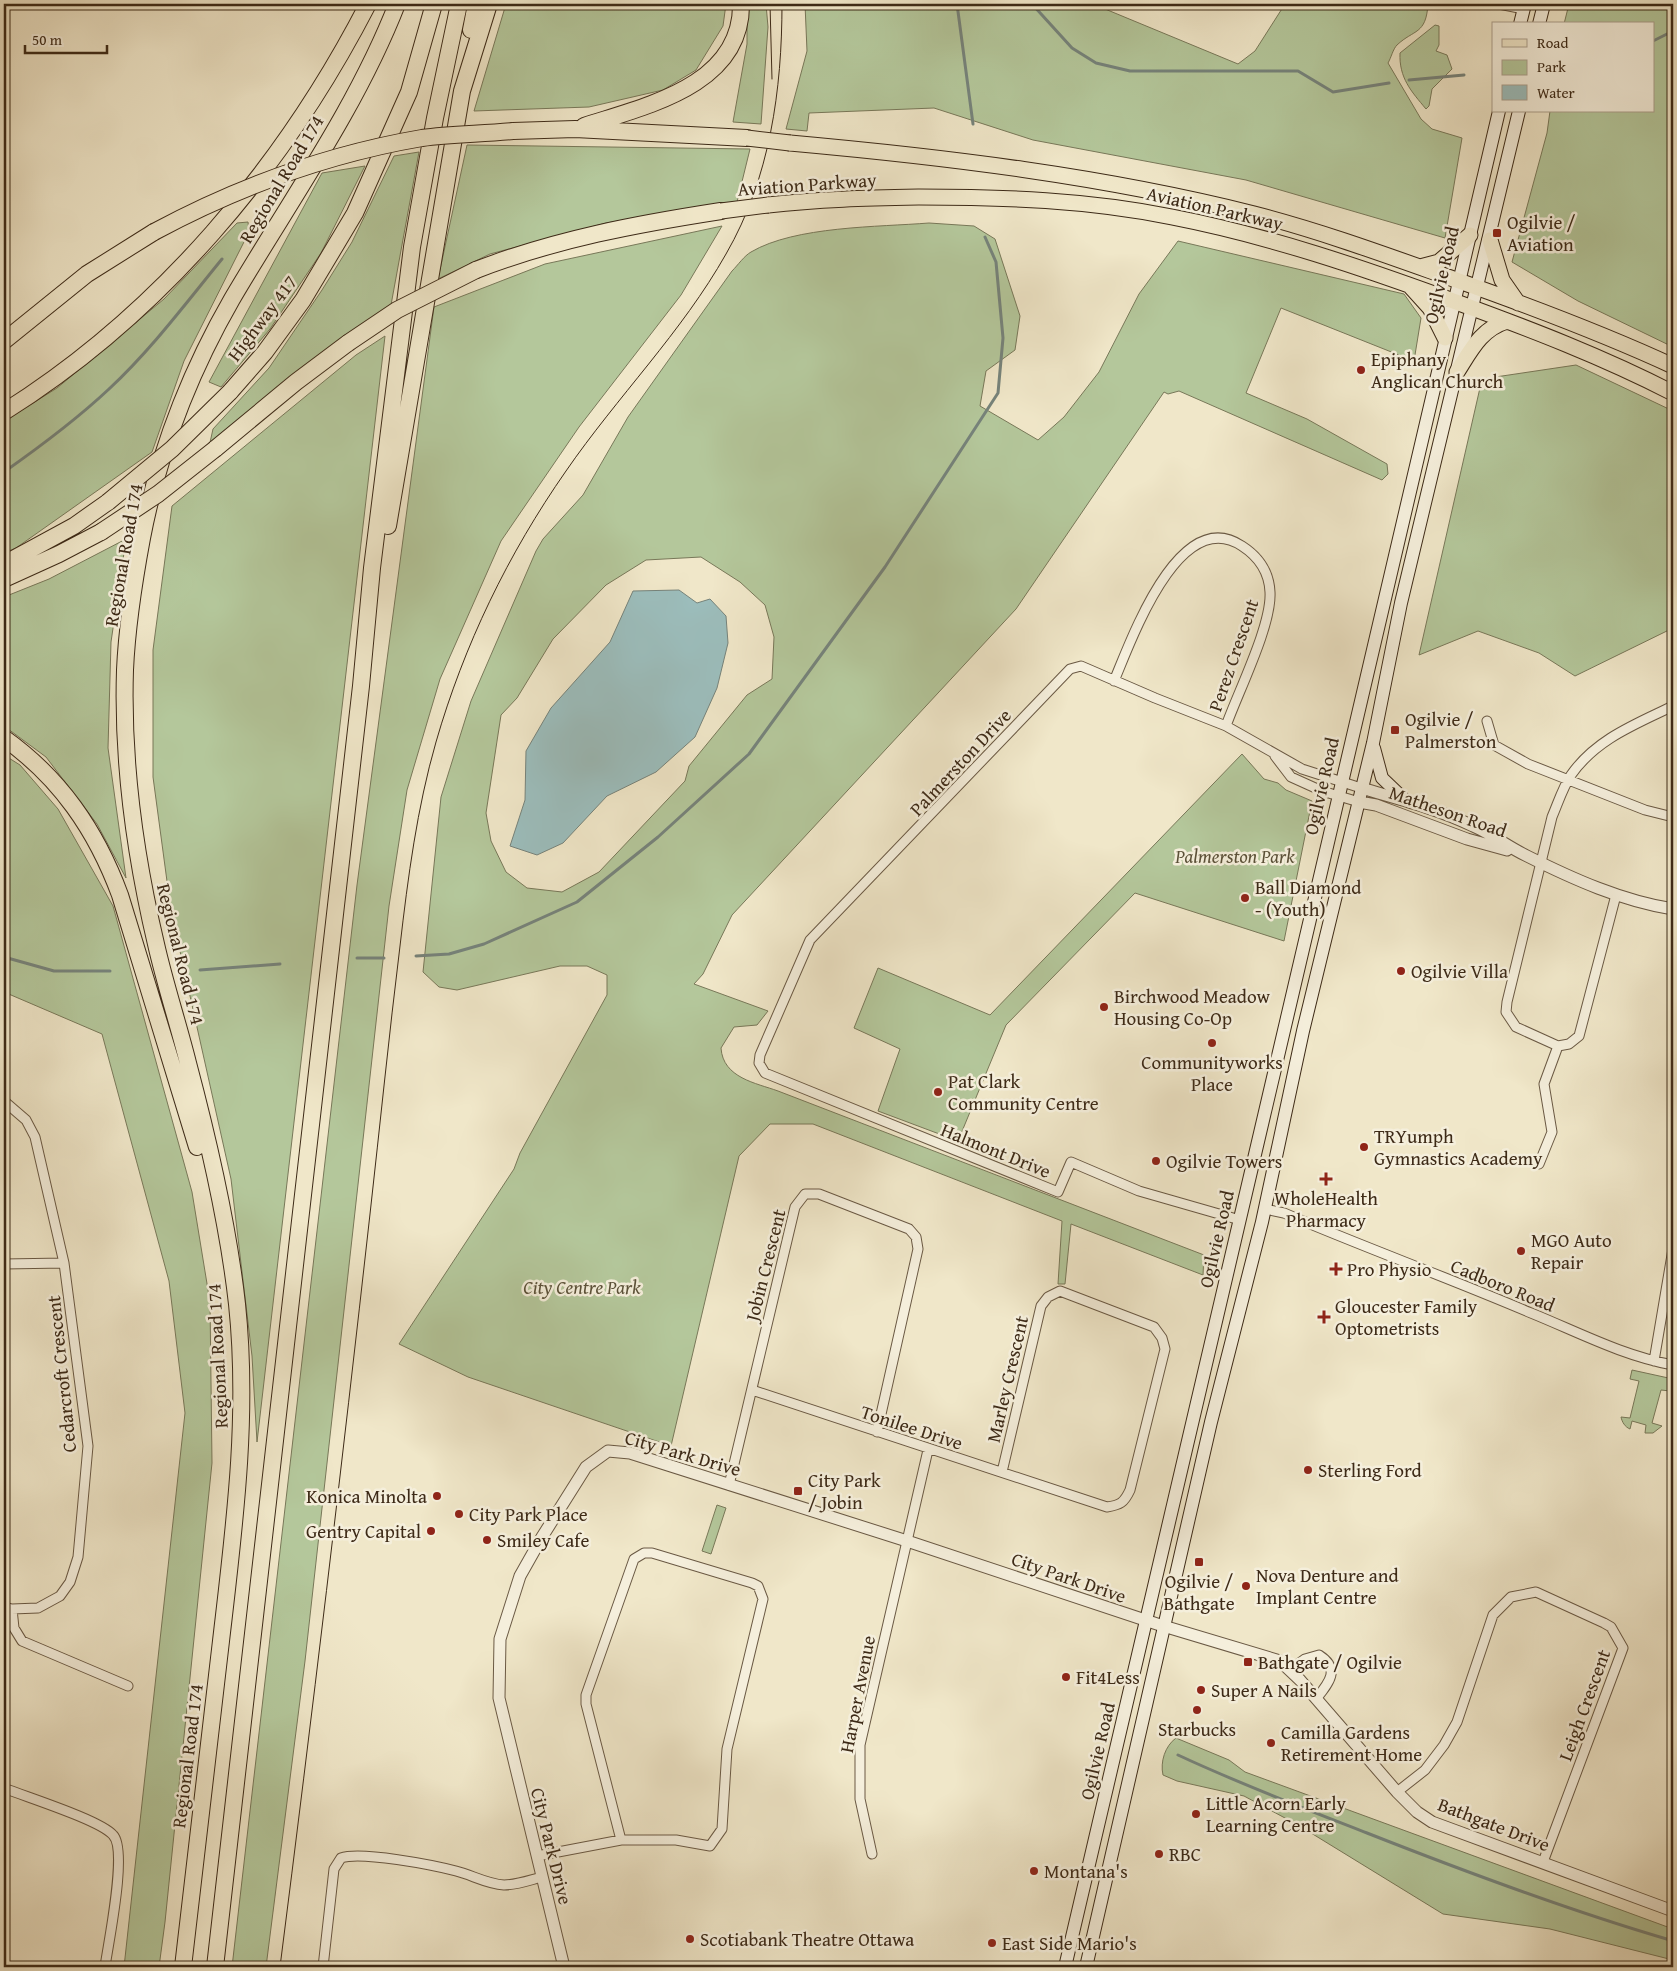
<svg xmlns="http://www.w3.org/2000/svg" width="1677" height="1971" viewBox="0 0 1677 1971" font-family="'Gentium Book Plus',serif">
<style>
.green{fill:#b4c79b;stroke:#787859;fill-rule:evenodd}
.water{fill:#9cbebd;stroke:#76837b}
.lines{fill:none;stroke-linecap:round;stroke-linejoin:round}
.stream{stroke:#76837b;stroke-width:3}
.minor-casing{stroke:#6a5944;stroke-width:11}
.tertiary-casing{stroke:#6a5944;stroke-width:13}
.secondary-casing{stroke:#3d2a17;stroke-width:14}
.primary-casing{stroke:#3d2a17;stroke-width:17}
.motorway-casing{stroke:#3d2a17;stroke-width:18}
.minor{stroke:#f5efdc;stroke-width:9}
.tertiary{stroke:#f5efdc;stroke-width:11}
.secondary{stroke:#f5efdc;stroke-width:12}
.primary{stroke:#f0e7c9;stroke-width:15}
.motorway{stroke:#f0e7c9;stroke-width:16}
.tram{stroke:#3d2a17;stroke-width:1}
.primary-bridge-casing{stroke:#3d2a17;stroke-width:17;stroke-linecap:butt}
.motorway-bridge-casing{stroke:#3d2a17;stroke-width:18;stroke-linecap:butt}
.primary-bridge{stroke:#f0e7c9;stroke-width:15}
.motorway-bridge{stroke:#f0e7c9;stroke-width:16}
.poi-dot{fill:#8f2418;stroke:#f5efdc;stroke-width:2}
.labels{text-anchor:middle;stroke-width:5;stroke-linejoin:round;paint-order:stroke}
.street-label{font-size:19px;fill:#3d2a17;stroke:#f5efdc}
.poi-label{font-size:19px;fill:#3d2a17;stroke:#f5efdc;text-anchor:start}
.park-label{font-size:19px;font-style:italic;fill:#5b5138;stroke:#f5efdc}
</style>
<rect width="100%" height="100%" fill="#f0e7c9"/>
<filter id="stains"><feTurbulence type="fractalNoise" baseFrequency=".004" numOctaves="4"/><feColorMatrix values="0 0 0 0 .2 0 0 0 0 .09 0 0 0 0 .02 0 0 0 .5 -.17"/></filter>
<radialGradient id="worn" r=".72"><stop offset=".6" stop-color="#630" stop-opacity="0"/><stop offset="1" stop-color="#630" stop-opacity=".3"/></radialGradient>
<!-- green -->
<path class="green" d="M 506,4 L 726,4 L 723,26 L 696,70 L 663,90 L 589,107 L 474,111 Z
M 747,4 L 766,4 L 768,27 L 761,124 L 733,122 L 747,44 Z
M 805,4 L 1093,4 L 1238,64 L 1255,51 L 1285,4 L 1428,4 C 1426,35 1414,29 1397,45 C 1393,49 1391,58 1388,63 L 1421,119 L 1432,129 L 1462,138 L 1445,238 L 1246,180 L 1033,140 L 934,108 L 809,113 L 807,131 L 786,129 L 807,51 Z
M 1569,4 L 1673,4 L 1673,347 L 1578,301 L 1512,262 L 1547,133 L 1550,111 L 1653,111 L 1653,24 L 1564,24 Z
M 1435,25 L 1439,26 L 1439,45 L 1436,51 L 1447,55 L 1452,69 L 1432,89 L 1429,106 L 1426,109 C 1411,91 1399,78 1400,53 Z
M 467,145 L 750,149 L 737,202 L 606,223 L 490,254 L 438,279 Z
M 419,152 L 391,305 L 209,447 L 213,429 L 269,368 L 322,290 L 352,242 L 394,156 Z
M 365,166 L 321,253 L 270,329 L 221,387 L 209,382 L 322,173 Z
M 248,222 L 249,232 L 184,361 L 152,452 L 16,548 L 4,553 L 4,421 L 57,388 L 164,299 L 237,223 Z
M 929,223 L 974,226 L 995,239 L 1020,316 L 1015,350 L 986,371 L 980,406 L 1038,440 L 1064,417 L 1099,372 L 1139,294 L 1178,241 L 1404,294 L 1421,318 L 1414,361 L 1281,308 L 1246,393 L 1307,419 L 1387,464 L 1388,474 L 1382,480 L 1179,391 L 1168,394 L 1164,392 L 1016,609 L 732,915 L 703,974 L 694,984 L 768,1011 L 757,1025 L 734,1027 L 721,1048 C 723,1078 756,1083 778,1091 L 1204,1255 L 1203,1275 L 1071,1224 L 1065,1284 L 1058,1284 L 1062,1221 L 813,1124 L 770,1124 L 739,1156 L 671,1446 L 468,1377 L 399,1344 L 514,1169 L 520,1153 L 607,995 L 607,975 L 587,966 L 560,966 L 457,990 L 439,987 L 423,972 L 441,797 L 471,701 L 536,551 L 543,539 L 583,495 L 628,417 L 732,271 C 738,265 744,256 751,252 C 795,226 879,227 929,223 ZM 701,557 L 740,582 L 765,605 L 774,637 L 772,679 L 747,695 L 689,766 L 685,781 L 599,872 L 562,892 L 527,888 L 506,872 L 491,841 L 486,813 L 501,715 L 517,698 L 553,639 L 606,585 L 646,560 Z
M 722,226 L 681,295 L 579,427 L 501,541 L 440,679 L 407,790 L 389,906 L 305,1661 L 266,1967 L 232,1967 L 357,885 L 434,307 L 545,264 Z
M 385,336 L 257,1442 L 252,1356 L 231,1179 L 171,911 L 153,777 L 153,650 L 172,506 L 356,355 Z
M 1576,365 L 1673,411 L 1673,628 L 1575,676 L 1539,653 L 1478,631 L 1419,655 L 1482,379 Z
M 126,539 L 111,642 L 108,748 L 126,878 L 97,824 L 46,757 L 4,726 L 4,597 L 49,579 Z
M 1242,754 L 1264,779 L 1278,783 L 1286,790 L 1312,801 L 1284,941 L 1135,893 L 1006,1025 L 958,1141 L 878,1111 L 900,1049 L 854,1028 L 878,968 L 990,1015 Z
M 4,755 L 20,765 L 58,809 L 113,906 L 192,1192 L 210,1302 L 212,1463 L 165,1922 L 159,1967 L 124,1967 L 185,1413 L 169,1281 L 102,1034 L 4,992 Z
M 1632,1370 L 1673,1379 L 1670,1391 L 1661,1390 L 1652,1423 L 1662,1426 L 1653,1433 L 1645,1433 L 1646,1425 L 1632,1421 L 1630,1429 C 1625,1427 1622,1422 1621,1417 L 1630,1418 L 1639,1381 L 1630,1379 Z
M 717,1505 L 726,1508 L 711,1554 L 702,1551 Z
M 1176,1738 L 1229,1760 L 1245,1772 L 1673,1929 L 1673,1960 L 1550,1929 L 1443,1914 L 1298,1825 L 1244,1796 L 1177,1781 L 1163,1775 C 1160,1762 1165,1746 1176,1738 Z"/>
<!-- water -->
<path class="water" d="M 679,590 L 697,603 L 710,599 L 726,616 L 728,643 L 717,688 L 695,737 L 656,772 L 607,796 L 563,843 L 537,855 L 510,846 L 525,800 L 526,751 L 551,708 L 610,642 L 633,591 Z"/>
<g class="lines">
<!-- stream -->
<path class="stream" d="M 957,4 L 973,124
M 1032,4 L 1072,48 L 1096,63 L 1130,71 L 1298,71 L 1333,92 L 1389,83
M 1653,41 L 1673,31
M 1409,80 L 1464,75
M 4,472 C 41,446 76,420 109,389 C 151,350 186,303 222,259
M 416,956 L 449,954 L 484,944 L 577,902 L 658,837 L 749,754 L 885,567 L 998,393 L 1003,338 L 996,262 L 985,237
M 4,957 L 54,971 L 110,971
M 357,958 L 384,958
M 200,970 L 280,964
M 1178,1755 C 1240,1784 1303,1808 1367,1833 C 1466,1872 1567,1910 1670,1940 L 1673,1946"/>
<!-- minor casing -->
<g class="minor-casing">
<path id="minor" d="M 1499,4 L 1524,9
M 1114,681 C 1131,641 1179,504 1242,546 C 1259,557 1269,571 1270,592 C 1272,625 1238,692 1226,726
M 1487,721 L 1494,745 L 1528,764 L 1645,810 L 1673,817
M 1275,756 L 1291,777 L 1322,791 L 1359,802
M 1616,895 L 1579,1036 L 1569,1044 L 1558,1046 L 1516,1027 L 1506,1012 L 1507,1002 L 1552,817 C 1558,803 1563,787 1571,775 C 1596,739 1636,724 1673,706
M 4,1101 L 26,1120 L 35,1137 L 64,1263 L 88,1446 L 78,1557 L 70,1582 L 60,1596 L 38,1608 L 12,1609 L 4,1607
M 1539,1164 L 1552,1132 L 1544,1084 L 1558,1046
M 1265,1209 L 1284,1213 C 1366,1248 1449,1278 1531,1313 C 1578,1332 1623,1356 1673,1365
M 1240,1220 L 1139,1191 L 1071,1162 L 1058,1192 L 765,1073 L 759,1063 L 760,1055 L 810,940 L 1070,669 L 1081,666 L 1155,698 L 1226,726 L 1302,769 L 1361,788
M 4,1264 L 64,1263
M 1654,1361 L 1673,1249
M 752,1390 L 1107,1507 C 1120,1505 1124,1503 1130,1490 L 1165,1349 L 1162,1338 L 1154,1327 L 1060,1291 L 1048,1297 L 1041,1306 L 1002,1472
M 729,1485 L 795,1207 L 805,1194 L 819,1194 L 909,1229 L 916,1237 L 918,1249 L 877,1432
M 12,1609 L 14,1628 L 22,1641 L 128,1686
M 1290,1670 L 1305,1659 L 1319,1655 C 1341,1669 1329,1683 1316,1699
M 4,1788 C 26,1797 100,1820 113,1835 C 128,1850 108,1944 105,1967
M 1397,1792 L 1425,1770 L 1444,1745 L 1457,1722 L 1493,1615 L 1511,1597 L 1536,1592 L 1604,1623 L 1611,1627 L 1623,1648 L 1543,1862
M 872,1854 L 860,1799 L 860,1745 L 928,1450
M 537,1856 L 621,1840 L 676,1840 L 710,1846 L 722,1829 L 727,1749 L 763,1599 L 758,1586 L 752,1583 L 652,1553 L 644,1553 L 634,1559 L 586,1695 L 586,1704 L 621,1840
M 323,1967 L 334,1869 L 341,1858 C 361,1851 433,1865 456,1871 C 472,1875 487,1884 504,1885 C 517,1885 530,1880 542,1877"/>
</g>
<!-- tertiary casing -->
<g class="tertiary-casing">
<path id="tertiary" d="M 1361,788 C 1399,799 1438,809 1473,826 C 1492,834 1508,847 1527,856 C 1573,879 1622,901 1673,909
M 1359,802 L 1376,805 L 1467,839 L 1507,850
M 564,1967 L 499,1698 L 500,1639 L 520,1576 L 542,1537 L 586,1467 L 608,1451 L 630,1453 L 907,1541 L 1160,1625 L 1280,1661 L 1300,1680 L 1397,1792 L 1417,1812 L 1432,1822 L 1673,1911"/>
</g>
<!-- secondary casing -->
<g class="secondary-casing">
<path id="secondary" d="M 1520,24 L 1525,4
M 1539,24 L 1544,4
M 1374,748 L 1382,778 L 1404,799
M 1065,1967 L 1499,111
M 1086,1967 L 1211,1422 L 1262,1222 L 1303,1031 L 1373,743 L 1401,603 L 1519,111"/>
</g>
<!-- primary casing -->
<g class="primary-casing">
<path id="primary" d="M 790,143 C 945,157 1103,176 1254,214 C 1324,232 1391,257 1459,281 C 1532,307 1604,334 1673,366
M 768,205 C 818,199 869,198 919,197 C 1003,197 1089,200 1172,217 C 1270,236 1363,268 1456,302 C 1530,329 1603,357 1673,393
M 1490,240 L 1502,280 L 1518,303
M 1420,267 L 1439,262 L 1470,235
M 1411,287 L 1430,308 L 1445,338
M 1457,372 C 1471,350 1481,329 1507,321"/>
</g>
<!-- motorway casing -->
<g class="motorway-casing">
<path id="motorway" d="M 471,30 L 476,4
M 584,126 C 645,106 742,86 741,4
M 513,131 L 575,129 L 747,138
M 476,270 C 556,239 637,224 721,211
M 4,341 L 87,274 L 154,232
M 230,392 L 265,352 L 303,300 L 355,213 L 409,92 L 434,4
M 4,412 C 160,314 284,167 368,4
M 215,449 L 296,382 L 348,343
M 388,526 L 462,91 L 489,4
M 4,564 L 74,526 L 108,502
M 4,579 L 59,554 L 101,532
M 4,738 C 60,778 96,830 120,895 L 197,1147
M 183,1967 C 196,1859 208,1750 221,1641 C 234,1529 249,1417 237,1304 C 228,1223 209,1142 188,1063 C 178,1023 165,984 156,944 C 135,855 122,762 125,670 C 127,625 134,581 142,538 C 158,455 190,372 232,299 C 289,202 356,109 397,4
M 215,1967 L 361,686 L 372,568 L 412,247 L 435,118 L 459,4"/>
</g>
<!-- minor -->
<use href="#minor" class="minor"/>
<!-- tertiary -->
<use href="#tertiary" class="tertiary"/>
<!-- secondary -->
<use href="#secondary" class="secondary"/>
<!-- primary -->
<use href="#primary" class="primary"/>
<!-- motorway -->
<use href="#motorway" class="motorway"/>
<!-- tram -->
<path class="tram" d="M 770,4 L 772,79
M 280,1967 C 312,1716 342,1465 370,1214 C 380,1125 389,1035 400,946 C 408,877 417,808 436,742 C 464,645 508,554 566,471 C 617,397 682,332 726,254 C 770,178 782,90 782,4"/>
<!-- primary-bridge casing -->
<g class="primary-bridge-casing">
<path id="primary-bridge" d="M 747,138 L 790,143
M 721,211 L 768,205"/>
</g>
<!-- motorway-bridge casing -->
<g class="motorway-bridge-casing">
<path id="motorway-bridge" d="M 154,232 C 238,187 328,154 422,138 C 451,134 483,134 513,131
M 348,343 L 397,310 L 476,270
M 108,502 L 172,449 L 230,392
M 101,532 L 158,494 L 215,449"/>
</g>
<!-- primary-bridge -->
<use href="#primary-bridge" class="primary-bridge"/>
<!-- motorway-bridge -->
<use href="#motorway-bridge" class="motorway-bridge"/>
</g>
<!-- markers -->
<g class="poi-dot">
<rect x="1492" y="228" width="10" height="10" rx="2.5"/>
<circle cx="1361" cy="370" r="5"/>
<rect x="1390" y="725" width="10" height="10" rx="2.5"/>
<circle cx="1245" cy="898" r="5"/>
<circle cx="1401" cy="971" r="5"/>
<circle cx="1104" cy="1007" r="5"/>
<circle cx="1212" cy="1043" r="5"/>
<circle cx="938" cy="1092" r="5"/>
<circle cx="1364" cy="1147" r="5"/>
<circle cx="1156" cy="1161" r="5"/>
<path d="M1323.5 1171.5h5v5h5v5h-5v5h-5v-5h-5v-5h5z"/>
<circle cx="1521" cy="1251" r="5"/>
<path d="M1333.5 1261.5h5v5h5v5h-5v5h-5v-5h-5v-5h5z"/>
<path d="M1321.5 1309.5h5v5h5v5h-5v5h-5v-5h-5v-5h5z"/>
<circle cx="1308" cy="1470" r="5"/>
<rect x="793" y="1486" width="10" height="10" rx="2.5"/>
<circle cx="437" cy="1496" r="5"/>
<circle cx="459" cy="1514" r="5"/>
<circle cx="431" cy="1531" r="5"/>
<circle cx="487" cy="1540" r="5"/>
<rect x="1194" y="1557" width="10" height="10" rx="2.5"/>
<circle cx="1246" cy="1586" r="5"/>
<rect x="1243" y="1657" width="10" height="10" rx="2.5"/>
<circle cx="1066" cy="1677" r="5"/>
<circle cx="1201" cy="1690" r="5"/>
<circle cx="1197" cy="1710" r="5"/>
<circle cx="1271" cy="1743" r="5"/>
<circle cx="1196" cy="1814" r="5"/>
<circle cx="1159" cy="1854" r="5"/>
<circle cx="1034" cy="1871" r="5"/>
<circle cx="690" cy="1939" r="5"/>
<circle cx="992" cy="1943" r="5"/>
</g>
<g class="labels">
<!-- street labels -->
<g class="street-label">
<text transform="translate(281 179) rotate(-59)" y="7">Regional Road 174</text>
<text transform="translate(807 184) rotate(-4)" y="7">Aviation Parkway</text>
<text transform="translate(1215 208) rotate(13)" y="7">Aviation Parkway</text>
<text transform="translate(1441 275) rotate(-77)" y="7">Ogilvie Road</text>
<text transform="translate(262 318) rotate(-53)" y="7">Highway 417</text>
<text transform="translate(123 555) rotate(-80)" y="7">Regional Road 174</text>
<text transform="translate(1233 655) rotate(-71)" y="7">Perez Crescent</text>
<text transform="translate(960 762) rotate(-47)" y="7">Palmerston Drive</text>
<text transform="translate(1321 786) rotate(-77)" y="7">Ogilvie Road</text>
<text transform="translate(1448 811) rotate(19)" y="7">Matheson Road</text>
<text transform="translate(181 954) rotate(76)" y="7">Regional Road 174</text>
<text transform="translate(996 1150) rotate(22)" y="7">Halmont Drive</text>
<text transform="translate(1216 1239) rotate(-77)" y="7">Ogilvie Road</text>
<text transform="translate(765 1265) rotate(-76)" y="7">Jobin Crescent</text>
<text transform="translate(1503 1285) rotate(22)" y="7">Cadboro Road</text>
<text transform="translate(217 1356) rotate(-93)" y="7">Regional Road 174</text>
<text transform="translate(61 1374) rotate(-96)" y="7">Cedarcroft Crescent</text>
<text transform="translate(1007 1379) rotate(-77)" y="7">Marley Crescent</text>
<text transform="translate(912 1427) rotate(18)" y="7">Tonilee Drive</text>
<text transform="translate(683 1453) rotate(16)" y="7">City Park Drive</text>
<text transform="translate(1069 1577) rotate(19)" y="7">City Park Drive</text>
<text transform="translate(857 1694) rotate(-79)" y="7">Harper Avenue</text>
<text transform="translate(1584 1705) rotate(-70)" y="7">Leigh Crescent</text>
<text transform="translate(1097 1751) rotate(-77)" y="7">Ogilvie Road</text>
<text transform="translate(187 1756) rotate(-83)" y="7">Regional Road 174</text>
<text transform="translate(1494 1824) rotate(21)" y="7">Bathgate Drive</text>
<text transform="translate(552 1846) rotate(76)" y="7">City Park Drive</text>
</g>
<!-- poi labels -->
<g class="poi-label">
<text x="1507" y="229">Ogilvie /<tspan x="1507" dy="22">Aviation</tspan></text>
<text x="1371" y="366">Epiphany<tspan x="1371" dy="22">Anglican Church</tspan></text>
<text x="1405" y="726">Ogilvie /<tspan x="1405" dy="22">Palmerston</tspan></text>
<text x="1255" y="894">Ball Diamond<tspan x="1255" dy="22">- (Youth)</tspan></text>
<text x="1411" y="978">Ogilvie Villa</text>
<text x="1114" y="1003">Birchwood Meadow<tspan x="1114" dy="22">Housing Co-Op</tspan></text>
<text x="1212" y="1069" text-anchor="middle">Communityworks<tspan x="1212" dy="22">Place</tspan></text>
<text x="948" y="1088">Pat Clark<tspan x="948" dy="22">Community Centre</tspan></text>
<text x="1374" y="1143">TRYumph<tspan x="1374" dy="22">Gymnastics Academy</tspan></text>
<text x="1166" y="1168">Ogilvie Towers</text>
<text x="1326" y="1205" text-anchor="middle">WholeHealth<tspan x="1326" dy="22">Pharmacy</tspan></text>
<text x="1531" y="1247">MGO Auto<tspan x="1531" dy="22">Repair</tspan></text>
<text x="1347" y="1276">Pro Physio</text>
<text x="1335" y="1313">Gloucester Family<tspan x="1335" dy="22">Optometrists</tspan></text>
<text x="1318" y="1477">Sterling Ford</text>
<text x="808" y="1487">City Park<tspan x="808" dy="22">/ Jobin</tspan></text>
<text x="427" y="1503" text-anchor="end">Konica Minolta</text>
<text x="469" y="1521">City Park Place</text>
<text x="421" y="1538" text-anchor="end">Gentry Capital</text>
<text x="497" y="1547">Smiley Cafe</text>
<text x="1256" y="1582">Nova Denture and<tspan x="1256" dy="22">Implant Centre</tspan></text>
<text x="1199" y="1588" text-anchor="middle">Ogilvie /<tspan x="1199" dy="22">Bathgate</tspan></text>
<text x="1258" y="1669">Bathgate / Ogilvie</text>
<text x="1076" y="1684">Fit4Less</text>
<text x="1211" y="1697">Super A Nails</text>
<text x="1197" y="1736" text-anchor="middle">Starbucks</text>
<text x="1281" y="1739">Camilla Gardens<tspan x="1281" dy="22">Retirement Home</tspan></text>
<text x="1206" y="1810">Little Acorn Early<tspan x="1206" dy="22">Learning Centre</tspan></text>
<text x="1169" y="1861">RBC</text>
<text x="1044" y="1878">Montana's</text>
<text x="700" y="1946">Scotiabank Theatre Ottawa</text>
<text x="1002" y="1950">East Side Mario's</text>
</g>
<!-- park labels -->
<g class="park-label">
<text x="1235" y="863">Palmerston Park</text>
<text x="582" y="1294">City Centre Park</text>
</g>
</g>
<!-- margin -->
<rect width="1677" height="1971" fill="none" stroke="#f0e7c9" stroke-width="20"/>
<rect x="5" y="5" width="1667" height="1961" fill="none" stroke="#3d2a17" stroke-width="2.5"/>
<rect x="10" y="10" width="1657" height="1951" fill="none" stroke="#3d2a17"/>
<!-- legend -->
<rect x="1492" y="22" width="162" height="90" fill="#f5efdc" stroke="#aba08d"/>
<rect x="1502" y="39" width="25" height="8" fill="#f0e7c9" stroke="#aba08d"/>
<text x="1537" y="48" font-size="15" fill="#3d2a17">Road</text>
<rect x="1502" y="60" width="25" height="15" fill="#b4c79b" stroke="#aba08d"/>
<text x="1537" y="72" font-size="15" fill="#3d2a17">Park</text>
<rect x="1502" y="85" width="25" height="15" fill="#9cbebd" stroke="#aba08d"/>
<text x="1537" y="98" font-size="15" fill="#3d2a17">Water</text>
<!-- scale -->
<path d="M25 45v8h82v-8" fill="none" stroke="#3d2a17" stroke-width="2.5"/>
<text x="32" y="45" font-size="15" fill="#3d2a17" stroke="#f5efdc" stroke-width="4" paint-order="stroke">50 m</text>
<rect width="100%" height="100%" filter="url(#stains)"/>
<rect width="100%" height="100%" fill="url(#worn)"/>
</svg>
